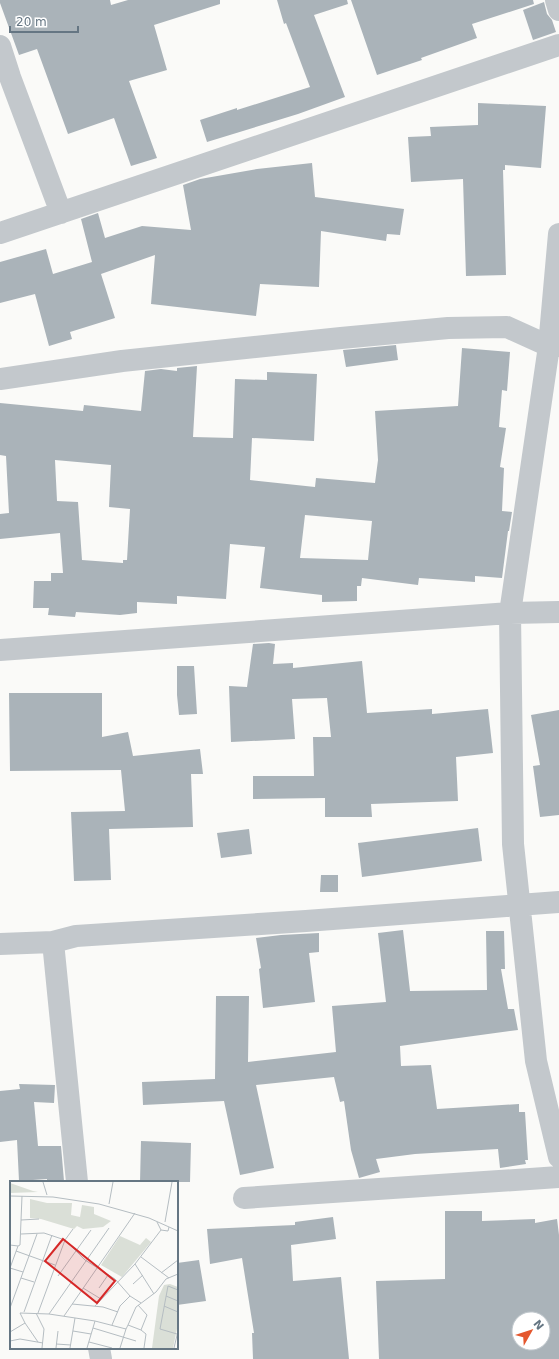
<svg xmlns="http://www.w3.org/2000/svg" width="559" height="1359" viewBox="0 0 559 1359" font-family="'DejaVu Sans',sans-serif">
<style>
.building{fill:#aab3b9;fill-rule:evenodd}
.lines{fill:none;stroke-linecap:round;stroke-linejoin:round}
.minor{stroke:#c3c8cc;stroke-width:22}
.inset-road{fill:none;stroke:#b5bdc2;stroke-width:1}
.view{fill:#d62828;fill-opacity:0.15;stroke:#d62828;stroke-width:2}
.inset-edge{fill:none;stroke:#657683;stroke-width:2}
</style>
<rect width="100%" height="100%" fill="#fafaf8"/>
<!-- building -->
<path class="building" d="M 0,0 L 110,0 L 111,5 L 128,0 L 220,0 L 220,4 L 154,25 L 167,70 L 129,81 L 157,158 L 131,166 L 114,118 L 68,134 L 37,49 L 19,55 L 0,3 Z
M 277,0 L 347,0 L 348,4 L 314,15 L 345,97 L 298,114 L 207,142 L 200,120 L 237,108 L 237,110 L 310,87 L 286,23 L 284,24 Z
M 351,0 L 533,0 L 534,4 L 472,24 L 477,38 L 421,58 L 422,60 L 377,75 Z
M 544,2 L 547,14 L 552,20 L 556,32 L 533,40 L 523,10 Z
M 478,103 L 546,106 L 541,168 L 505,165 L 505,170 L 503,170 L 506,275 L 466,276 L 463,179 L 411,182 L 408,137 L 431,136 L 430,127 L 478,125 Z
M 312,163 L 315,197 L 404,209 L 400,235 L 387,234 L 386,241 L 321,231 L 319,287 L 260,284 L 256,316 L 151,304 L 155,255 L 101,274 L 115,318 L 70,332 L 72,339 L 49,346 L 35,294 L 0,303 L 0,262 L 46,249 L 53,274 L 92,262 L 81,219 L 98,213 L 105,238 L 142,226 L 191,230 L 183,185 L 200,179 L 257,169 Z
M 396,345 L 398,360 L 346,367 L 343,350 Z
M 462,348 L 510,352 L 507,391 L 502,390 L 499,427 L 506,428 L 500,467 L 504,468 L 502,511 L 512,512 L 509,531 L 508,531 L 502,578 L 475,576 L 475,582 L 419,578 L 418,585 L 362,578 L 361,586 L 357,586 L 357,601 L 322,602 L 322,595 L 260,588 L 265,547 L 230,544 L 226,599 L 177,596 L 177,604 L 137,602 L 137,613 L 120,615 L 76,612 L 75,617 L 48,615 L 49,608 L 33,608 L 34,581 L 51,581 L 51,573 L 63,573 L 60,533 L 0,539 L 0,514 L 9,513 L 6,456 L 0,455 L 0,403 L 83,411 L 84,405 L 141,411 L 145,371 L 161,369 L 177,371 L 177,368 L 197,366 L 193,437 L 233,438 L 235,379 L 267,380 L 267,372 L 317,374 L 314,441 L 252,438 L 250,480 L 315,487 L 316,478 L 375,483 L 378,460 L 375,411 L 458,406 ZM 55,460 L 111,465 L 109,507 L 130,509 L 127,560 L 123,560 L 123,563 L 82,560 L 78,502 L 57,501 ZM 305,515 L 372,521 L 368,560 L 300,558 Z
M 269,643 L 275,644 L 273,664 L 293,663 L 293,668 L 362,661 L 367,713 L 432,709 L 432,714 L 488,709 L 493,753 L 456,757 L 458,801 L 371,804 L 372,817 L 325,817 L 325,798 L 253,799 L 253,776 L 314,776 L 313,737 L 331,737 L 327,698 L 292,699 L 295,739 L 231,742 L 229,686 L 247,687 L 253,644 Z
M 177,666 L 194,666 L 197,714 L 179,715 L 177,695 Z
M 9,693 L 102,693 L 102,737 L 128,732 L 133,756 L 200,749 L 203,774 L 191,774 L 193,827 L 109,829 L 111,880 L 74,881 L 71,812 L 125,811 L 121,770 L 10,771 Z
M 559,710 L 559,815 L 540,817 L 533,766 L 540,765 L 531,715 Z
M 478,828 L 482,861 L 362,877 L 358,843 Z
M 249,829 L 252,854 L 221,858 L 217,833 Z
M 321,875 L 338,875 L 338,892 L 320,892 Z
M 403,930 L 410,991 L 487,990 L 486,931 L 504,931 L 505,969 L 501,969 L 508,1009 L 514,1009 L 518,1030 L 400,1046 L 401,1066 L 431,1065 L 437,1109 L 519,1104 L 519,1112 L 525,1112 L 528,1160 L 525,1160 L 526,1164 L 500,1168 L 498,1149 L 415,1154 L 376,1159 L 380,1172 L 359,1178 L 351,1150 L 344,1101 L 340,1102 L 334,1077 L 256,1085 L 274,1168 L 240,1175 L 224,1101 L 143,1105 L 142,1082 L 215,1079 L 216,996 L 249,996 L 248,1062 L 336,1052 L 332,1006 L 386,1002 L 378,933 Z
M 319,933 L 319,952 L 309,953 L 315,1002 L 263,1008 L 259,969 L 261,968 L 256,938 L 281,935 Z
M 19,1084 L 55,1085 L 54,1103 L 34,1102 L 38,1146 L 61,1146 L 64,1181 L 47,1182 L 47,1179 L 19,1181 L 17,1140 L 0,1142 L 0,1091 L 20,1089 Z
M 141,1141 L 191,1143 L 190,1182 L 140,1182 Z
M 445,1211 L 482,1211 L 482,1221 L 535,1219 L 535,1223 L 557,1219 L 559,1235 L 559,1359 L 379,1359 L 376,1281 L 445,1279 ZM 519,1319 L 543,1319 L 543,1343 L 519,1343 Z
M 333,1217 L 336,1239 L 291,1245 L 293,1281 L 341,1277 L 349,1359 L 253,1359 L 252,1333 L 254,1333 L 242,1258 L 210,1264 L 207,1229 L 295,1225 L 295,1222 Z
M 199,1260 L 206,1301 L 177,1305 L 177,1263 Z"/>
<g class="lines">
<!-- minor -->
<path class="minor" d="M 556,0 L 559,10
M 0,46 L 10,77 L 61,213
M 0,233 L 559,45
M 559,234 L 549,346 L 510,613 L 513,844 L 536,1061 L 559,1157
M 0,379 L 122,361 L 341,338 L 448,328 L 507,327 L 549,346 L 559,346
M 0,650 L 510,613 L 559,612
M 53,942 L 77,1182
M 0,944 L 53,942 L 76,936 L 306,921 L 559,902
M 244,1198 L 559,1177
M 99,1348 L 101,1359"/>
</g>
<!-- overview -->
<g transform="translate(10 1181)">
<rect width="168" height="168" fill="#fafaf8"/>
<path d="M 0,2 L 23,10 L 28,11 L 0,12 ZM 20,18 L 37,22 L 62,22 L 61,34 L 70,36 L 72,24 L 84,26 L 84,33 L 101,40 L 93,46 L 73,48 L 67,45 L 64,48 L 31,38 L 20,37 ZM 110,55 L 130,64 L 136,57 L 141,61 L 112,96 L 91,84 ZM 160,103 L 168,106 L 168,143 L 163,167 L 142,167 L 149,115 L 154,104 Z" fill="#dadfd7"/>
<path class="inset-road" d="M 33,1 L 37,14M 0,15 L 43,16 L 89,23 L 139,37 L 168,50M 99,23 L 103,1M 11,39 L 29,38M 147,41 L 151,49 L 158,50 L 159,46M 155,41 L 162,1M 11,53 L 34,52 L 55,59 L 75,79 L 105,98 L 120,115 L 131,122M 0,64 L 8,65 L 0,87 L 13,91M 8,65 L 10,64 L 12,15M 6,70 L 45,84M 131,76 L 159,97M 125,83 L 144,113M 151,92 L 168,79M 48,95 L 81,49M 11,97 L 24,101M 123,103 L 133,94M 73,107 L 91,118M 89,107 L 98,94M 156,115 L 168,120M 62,123 L 93,126 L 108,131M 128,124 L 137,134 L 131,149M 85,125 L 125,83 L 151,49M 154,125 L 168,131M 0,127 L 27,53M 14,131 L 42,54M 26,132 L 34,148 L 32,167M 28,132 L 55,59 L 63,48M 39,133 L 99,47M 54,135 L 125,32M 15,142 L 28,161M 102,144 L 110,125 L 120,115M 118,144 L 126,126 L 146,111 L 156,98 L 168,93M 83,147 L 126,160M 63,150 L 81,153M 0,151 L 15,142 L 10,132 L 39,133 L 85,140 L 116,148 L 118,144 L 131,149 L 136,153 L 134,167M 167,153 L 150,148 L 158,105 L 168,109M 0,160 L 10,158 L 33,162M 79,161 L 102,167M 46,163 L 61,164M 46,167 L 48,150M 60,167 L 65,137M 77,167 L 85,140M 110,167 L 116,148M 164,167 L 168,150"/>
<path class="view" d="M 53,58 L 105,100 L 87,122 L 35,80 Z"/>
<rect width="168" height="168" class="inset-edge"/>
</g>
<!-- north arrow -->
<g transform="translate(531 1331) rotate(51)"><circle r="19" fill="#ffffff" stroke="#c1c8cd"/>
<path d="M0-3L7 15L0 10L-7 15Z" fill="#e4572e"/>
<text y="-6" font-size="11" font-weight="bold" text-anchor="middle" fill="#657683">N</text>
</g>
<!-- scale -->
<path d="M10 26v6h68v-6" fill="none" stroke="#657683" stroke-width="2"/>
<text x="16" y="26" font-size="12" fill="#657683" stroke="#ffffff" stroke-width="3" paint-order="stroke">20 m</text>
</svg>
